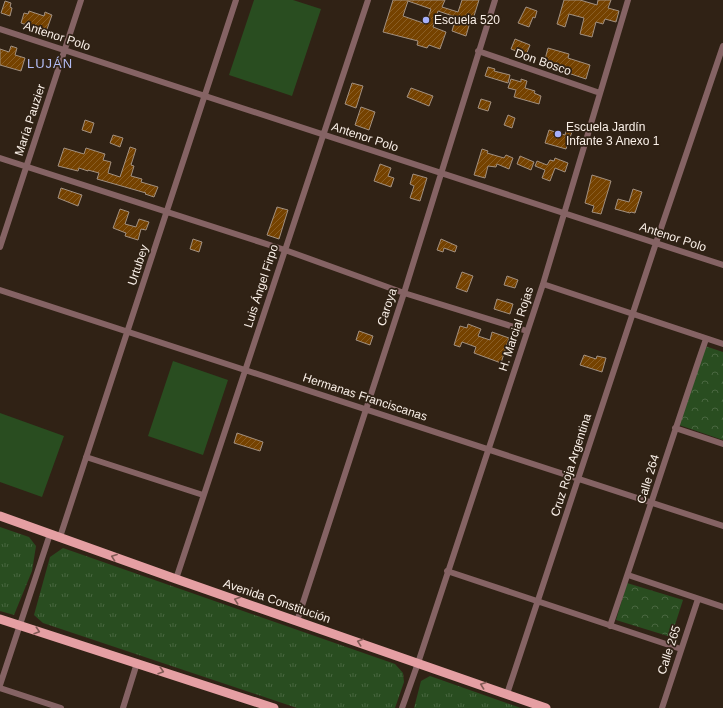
<svg xmlns="http://www.w3.org/2000/svg" width="723" height="708" viewBox="0 0 723 708" font-family="Helvetica,sans-serif">
<style>
.grass{fill:url(#grass-tufts)}
.forest{fill:url(#forest-crowns)}
.pitch{fill:#294d20}
.building{fill:url(#building-hatch);stroke:#a29080;fill-rule:evenodd}
.lines{fill:none;stroke-linecap:round;stroke-linejoin:round}
.minor{stroke:#856364;stroke-width:6}
.primary{stroke:#e59fa3;stroke-width:9}
.oneway{stroke:#815a55}
.poi-dot{fill:#a6b1fc;stroke:#302215;stroke-width:1.5}
.labels{text-anchor:middle;stroke-width:3.5;stroke-linejoin:round;paint-order:stroke}
.poi-label{font-size:12px;fill:#fbf1e9;stroke:#302215;text-anchor:start}
.street-label{font-size:12px;fill:#fbf1e9;stroke:#302215}
.neighbourhood-label{font-size:13px;letter-spacing:1px;fill:#b3bcf4;stroke:#302215}
</style>
<defs>
<pattern id="grass-tufts" width="24" height="20" patternUnits="userSpaceOnUse"><rect width="24" height="20" fill="#294d20"/><path d="M3 7l-1-3M5 7V3M7 7l1-3M15 17l-1-3M17 17v-4M19 17l1-3" fill="none" stroke="#496740"/></pattern>
<pattern id="forest-crowns" width="20" height="18" patternUnits="userSpaceOnUse"><rect width="20" height="18" fill="#294d20"/><path d="M2 6a3 3 0 1 1 6 0M12 15a3 3 0 1 1 6 0" fill="none" stroke="#496740"/></pattern>
<pattern id="building-hatch" width="6" height="6" patternUnits="userSpaceOnUse"><rect width="6" height="6" fill="#754200"/><path d="M-1 1l2-2M0 6l6-6M5 7l2-2" fill="none" stroke="#8a5e25"/></pattern>
</defs>
<rect width="100%" height="100%" fill="#302215"/>
<!-- grass -->
<path class="grass" d="M 0,527 L 29,537 L 36,546 L 32,571 L 14,615 L 0,611 Z
M 63,548 L 395,664 L 403,673 L 404,682 L 395,708 L 297,708 L 43,623 L 34,615 L 50,557 Z
M 430,676 L 521,708 L 414,708 L 421,681 Z"/>
<!-- forest -->
<path class="forest" d="M 705,346 L 723,352 L 723,440 L 679,425 Z
M 627,583 L 683,600 L 671,637 L 616,620 Z"/>
<!-- pitch -->
<path class="pitch" d="M 254,0 L 293,0 L 321,9 L 292,96 L 229,75 Z
M 173,361 L 228,380 L 203,455 L 148,436 Z
M 0,413 L 64,436 L 42,497 L 0,482 Z"/>
<!-- building -->
<path class="building" d="M 393,0 L 445,0 L 442,7 L 458,12 L 462,0 L 479,0 L 474,16 L 477,18 L 475,23 L 470,22 L 466,36 L 452,31 L 456,17 L 438,11 L 433,27 L 446,32 L 440,49 L 429,45 L 427,48 L 417,45 L 418,41 L 383,32 ZM 408,1 L 431,9 L 426,24 L 403,16 Z
M 564,0 L 580,0 L 597,5 L 598,0 L 611,0 L 608,8 L 619,11 L 616,22 L 605,19 L 603,24 L 596,22 L 592,37 L 580,34 L 584,18 L 569,14 L 565,27 L 557,24 Z
M 5,1 L 11,3 L 10,7 L 12,8 L 10,16 L 1,13 Z
M 526,7 L 537,11 L 535,18 L 533,17 L 529,27 L 518,23 Z
M 29,11 L 44,16 L 45,12 L 52,15 L 46,32 L 21,23 L 24,13 L 28,14 Z
M 515,39 L 530,45 L 526,55 L 511,49 Z
M 11,46 L 17,48 L 15,55 L 25,58 L 21,71 L 0,65 L 0,49 L 9,52 Z
M 548,48 L 569,54 L 568,58 L 590,65 L 586,79 L 568,73 L 568,70 L 544,63 Z
M 488,67 L 495,69 L 494,71 L 510,75 L 508,83 L 485,76 Z
M 511,79 L 521,82 L 521,79 L 527,81 L 525,88 L 535,91 L 534,93 L 541,96 L 539,104 L 514,97 L 516,90 L 508,88 Z
M 352,83 L 363,86 L 356,108 L 345,104 Z
M 411,88 L 433,96 L 429,106 L 407,97 Z
M 481,99 L 491,102 L 488,111 L 478,108 Z
M 361,107 L 375,112 L 369,130 L 355,125 Z
M 508,115 L 515,118 L 512,128 L 504,125 Z
M 85,120 L 94,123 L 91,133 L 82,130 Z
M 567,127 L 573,129 L 566,149 L 545,143 L 549,130 L 565,135 Z
M 113,135 L 123,138 L 120,147 L 110,143 Z
M 130,147 L 136,149 L 131,165 L 134,166 L 131,176 L 142,179 L 141,182 L 158,187 L 154,197 L 145,194 L 146,193 L 97,179 L 99,173 L 88,170 L 88,171 L 79,168 L 78,171 L 58,166 L 64,148 L 84,154 L 86,148 L 105,154 L 103,160 L 111,162 L 108,173 L 120,177 Z
M 482,149 L 488,151 L 487,153 L 504,158 L 506,155 L 513,158 L 509,169 L 497,164 L 496,167 L 488,166 L 485,178 L 474,175 Z
M 520,156 L 534,162 L 531,170 L 517,164 Z
M 555,158 L 568,163 L 565,172 L 555,168 L 550,181 L 542,178 L 545,170 L 535,166 L 537,161 L 547,165 L 550,160 L 554,161 Z
M 380,164 L 391,168 L 388,176 L 394,178 L 391,187 L 374,181 Z
M 413,174 L 427,178 L 420,201 L 410,198 L 414,186 L 410,184 Z
M 592,175 L 611,181 L 601,214 L 592,212 L 594,206 L 585,203 Z
M 61,188 L 82,195 L 78,206 L 58,198 Z
M 633,189 L 642,192 L 635,213 L 631,212 L 630,213 L 615,209 L 618,199 L 629,202 Z
M 277,207 L 288,210 L 279,239 L 267,235 Z
M 120,209 L 129,212 L 125,224 L 136,227 L 139,219 L 149,222 L 146,230 L 141,229 L 138,240 L 125,236 L 126,233 L 113,228 Z
M 193,239 L 202,242 L 199,252 L 190,249 Z
M 441,239 L 457,246 L 455,252 L 444,248 L 443,252 L 437,250 Z
M 462,272 L 473,276 L 467,292 L 456,288 Z
M 507,276 L 518,280 L 515,288 L 504,285 Z
M 497,299 L 513,304 L 510,314 L 494,309 Z
M 468,324 L 481,329 L 478,336 L 490,340 L 492,332 L 509,338 L 501,363 L 474,353 L 476,347 L 462,342 L 460,347 L 454,345 L 460,326 L 467,328 Z
M 359,331 L 373,336 L 370,345 L 356,340 Z
M 584,355 L 596,359 L 597,356 L 606,358 L 602,372 L 580,365 Z
M 237,433 L 263,442 L 260,451 L 234,443 Z"/>
<g class="lines">
<!-- minor -->
<path class="minor" d="M 0,29 L 723,265
M 478,51 L 600,93
M 0,158 L 285,250 L 404,293 L 527,331
M 0,247 L 81,0
M 543,284 L 723,344
M 0,290 L 723,526
M 675,428 L 723,444
M 86,457 L 203,495
M 60,537 L 236,0
M 447,571 L 681,649
M 628,575 L 723,607
M 176,579 L 368,0
M 297,621 L 404,293 L 495,0
M 610,626 C 643,530 673,434 706,339
M 0,685 L 50,534
M 0,688 L 61,708
M 507,694 L 656,243 L 723,46
M 123,708 L 137,663
M 402,708 L 418,663 L 543,284 L 628,0
M 662,708 L 698,599"/>
<!-- primary -->
<path class="primary" d="M 0,516 L 176,579 L 546,708
M 0,619 L 274,708"/>
</g>
<!-- one-way arrows -->
<defs><path id="oneway-chevron" d="M-2-3.5L2.5 0L-2 3.5" fill="none" stroke-width="1.6" stroke-linecap="round" stroke-linejoin="round"/></defs>
<g class="oneway">
<use href="#oneway-chevron" transform="translate(114 557) rotate(-160)"/>
<use href="#oneway-chevron" transform="translate(237 600) rotate(-161)"/>
<use href="#oneway-chevron" transform="translate(37 631) rotate(18)"/>
<use href="#oneway-chevron" transform="translate(360 642) rotate(-161)"/>
<use href="#oneway-chevron" transform="translate(161 671) rotate(18)"/>
<use href="#oneway-chevron" transform="translate(483 685) rotate(-160)"/>
</g>
<!-- markers -->
<g class="poi-dot">
<circle cx="426" cy="20" r="4"/>
<circle cx="558" cy="134" r="4"/>
</g>
<g class="labels">
<!-- poi labels -->
<g class="poi-label">
<text x="434" y="24">Escuela 520</text>
<text x="566" y="131">Escuela Jardín<tspan x="566" dy="14">Infante 3 Anexo 1</tspan></text>
</g>
<!-- street labels -->
<g class="street-label">
<text transform="translate(57 36) rotate(18)" y="4">Antenor Polo</text>
<text transform="translate(543 62) rotate(19)" y="4">Don Bosco</text>
<text transform="translate(30 120) rotate(-72)" y="4">María Pauzier</text>
<text transform="translate(365 137) rotate(18)" y="4">Antenor Polo</text>
<text transform="translate(673 237) rotate(18)" y="4">Antenor Polo</text>
<text transform="translate(138 265) rotate(-72)" y="4">Urtubey</text>
<text transform="translate(261 286) rotate(-72)" y="4">Luis Ángel Firpo</text>
<text transform="translate(387 307) rotate(-72)" y="4">Caroya</text>
<text transform="translate(516 329) rotate(-72)" y="4">H. Marcial Rojas</text>
<text transform="translate(365 397) rotate(18)" y="4">Hermanas Franciscanas</text>
<text transform="translate(571 465) rotate(-72)" y="4">Cruz Roja Argentina</text>
<text transform="translate(648 479) rotate(-73)" y="4">Calle 264</text>
<text transform="translate(277 601) rotate(19)" y="4">Avenida Constitución</text>
<text transform="translate(669 650) rotate(-72)" y="4">Calle 265</text>
</g>
<!-- neighbourhood labels -->
<g class="neighbourhood-label">
<text x="50" y="68">LUJÁN</text>
</g>
</g>
</svg>
